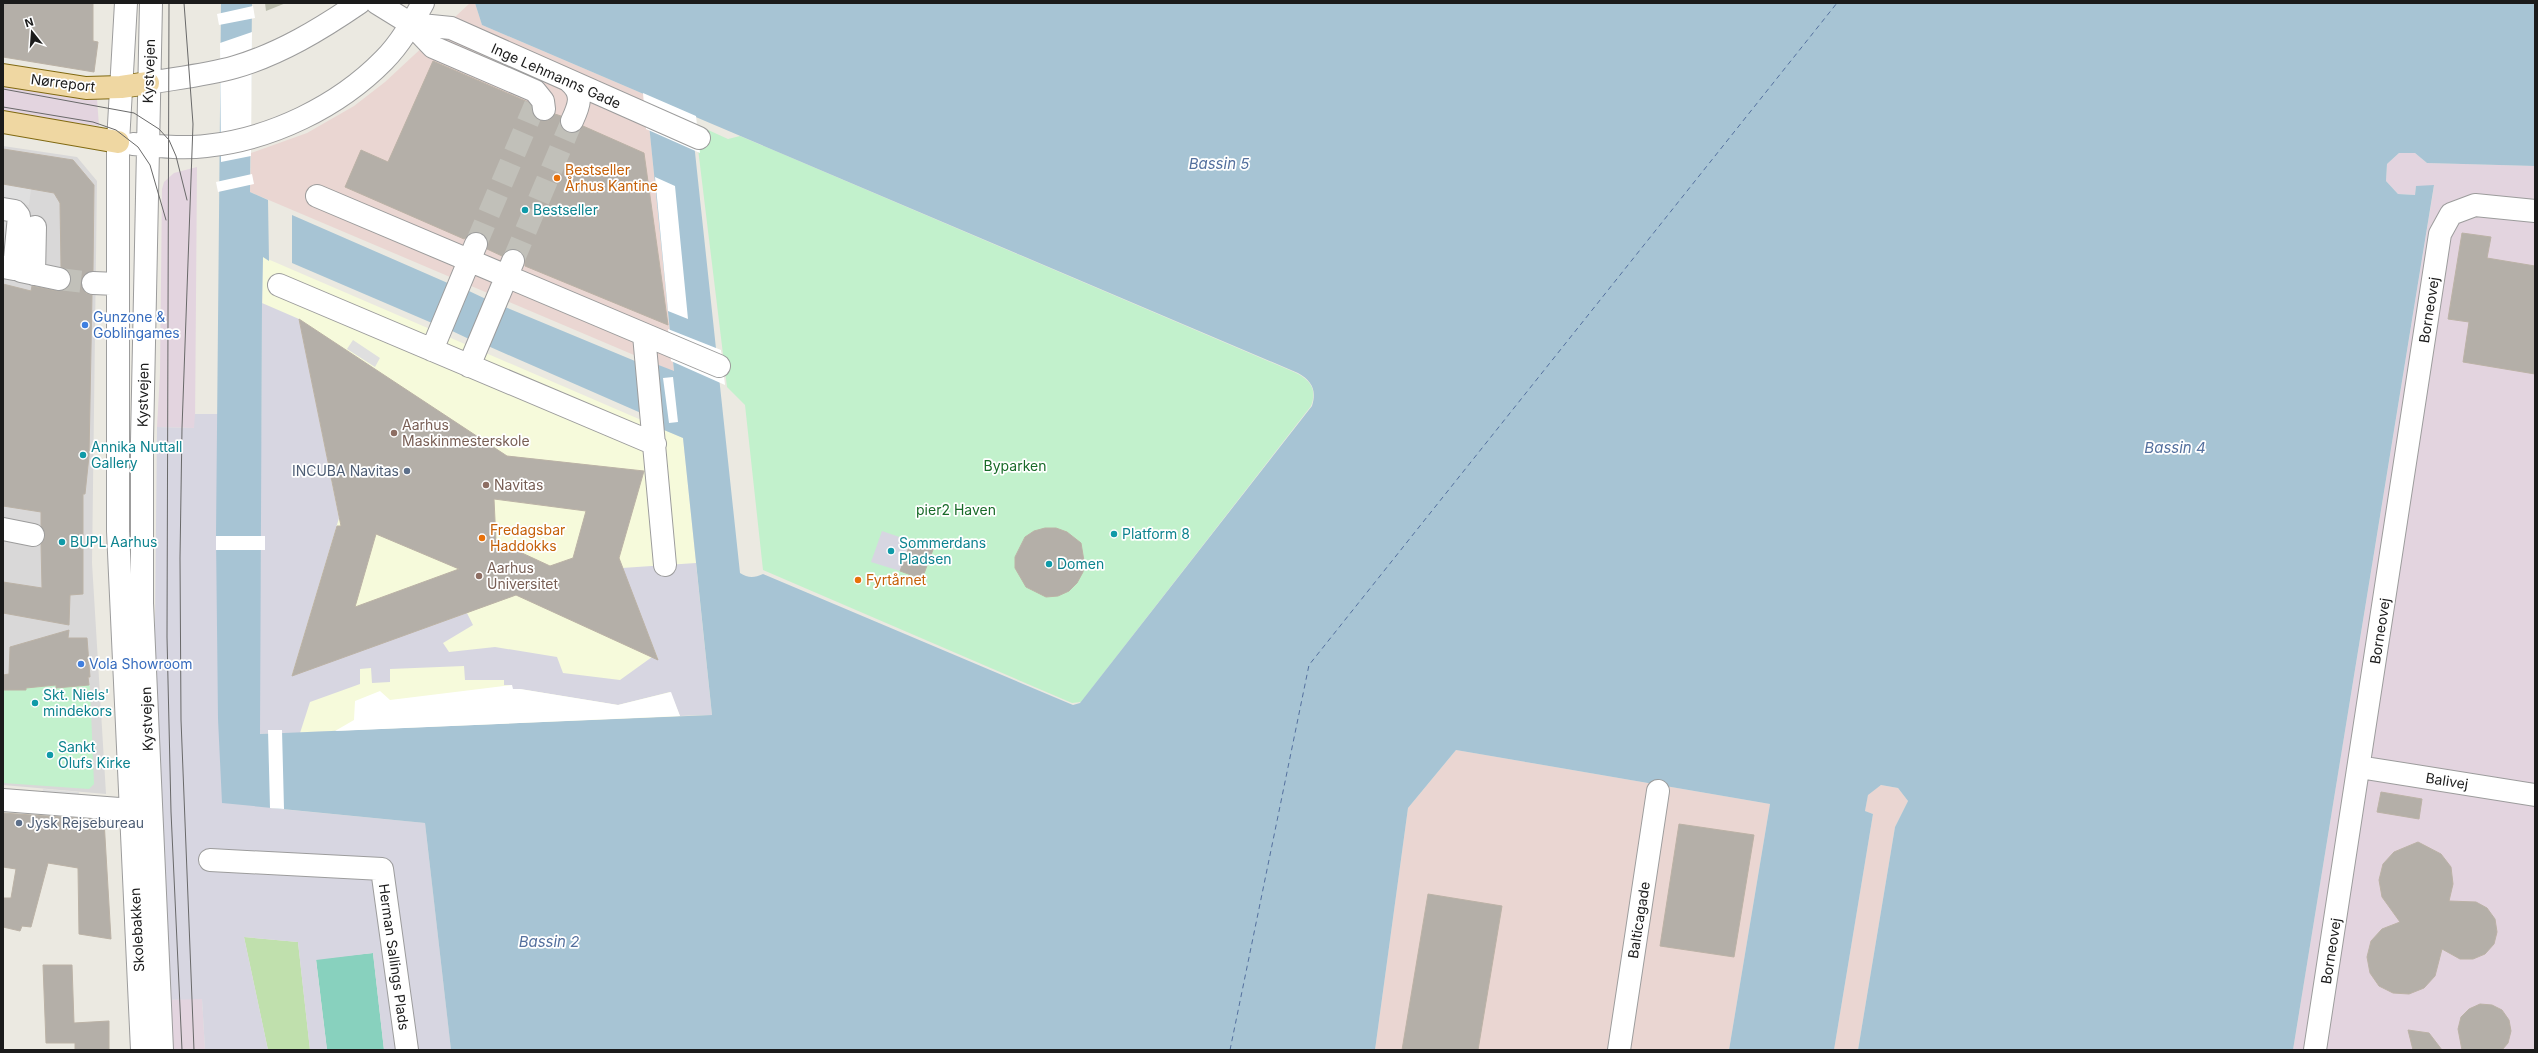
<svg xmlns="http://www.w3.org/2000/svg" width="2538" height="1053" viewBox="0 0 2538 1053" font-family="Inter,sans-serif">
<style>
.residential{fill:#d9d8d8}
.commercial{fill:#ead6d2}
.industrial{fill:#e3d4df}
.education{fill:#f6fadb}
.construction{fill:#bcbeae}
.grass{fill:#c0e0ad}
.park{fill:#c2f1cc}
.pitch{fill:#88d1be}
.parking{fill:#dfdfdf}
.plaza{fill:#d7d6e1}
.water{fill:#a7c4d4;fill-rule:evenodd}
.pier{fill:#fff}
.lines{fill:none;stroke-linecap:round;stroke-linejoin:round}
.ferry{stroke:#54709e;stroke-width:1;stroke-dasharray:5 4;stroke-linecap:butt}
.building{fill:#b4afa8;stroke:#bbb2a6;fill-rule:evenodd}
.minor-tunnel{stroke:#c1c0b9;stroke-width:22;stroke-dasharray:22 11;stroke-linecap:butt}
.minor-casing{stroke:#9c9c9c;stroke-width:24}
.major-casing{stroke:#806911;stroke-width:24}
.minor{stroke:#fff;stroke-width:22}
.major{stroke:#efd7a2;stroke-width:22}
.tram{stroke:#696969;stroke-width:1}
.food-dot{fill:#e8710a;stroke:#fff;stroke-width:1.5}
.culture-dot{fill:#0f9aa8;stroke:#fff;stroke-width:1.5}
.shop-dot{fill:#3f7fe0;stroke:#fff;stroke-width:1.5}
.education-dot{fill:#8d6e63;stroke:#fff;stroke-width:1.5}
.service-dot{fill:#5c6f8a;stroke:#fff;stroke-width:1.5}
.labels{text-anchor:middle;stroke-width:3.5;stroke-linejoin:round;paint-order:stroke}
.street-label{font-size:14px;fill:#1b1b1b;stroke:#fff}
.food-label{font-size:14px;fill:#c56008;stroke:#fff;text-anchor:start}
.culture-label{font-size:14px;fill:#0d838f;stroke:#fff;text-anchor:start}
.shop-label{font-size:14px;fill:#366cbe;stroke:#fff;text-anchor:start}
.education-label{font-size:14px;fill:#785e54;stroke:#fff;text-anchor:start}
.park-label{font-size:14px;fill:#186a28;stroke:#fff}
.service-label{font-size:14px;fill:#4e5e75;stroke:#fff;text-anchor:end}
.water-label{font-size:15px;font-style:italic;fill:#54709e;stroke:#fff}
</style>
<rect width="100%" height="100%" fill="#ebe9e1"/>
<!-- residential -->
<path class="residential" d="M 3,146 L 77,157 L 97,181 L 92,563 L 106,794 L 3,785 Z"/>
<!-- commercial -->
<path class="commercial" d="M 470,3 L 475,3 L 482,25 L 646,95 L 674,372 L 250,192 L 251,153 L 307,133 L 354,106 L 385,82 Z
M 1456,750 L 1770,804 L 1729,1050 L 1375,1050 L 1408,808 Z
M 1881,785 L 1898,788 L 1908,801 L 1895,827 L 1858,1050 L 1834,1050 L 1873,814 L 1865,811 L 1868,794 Z"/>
<!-- industrial -->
<path class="industrial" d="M 3,84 L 97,99 L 99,126 L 3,113 Z
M 2399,153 L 2415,153 L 2427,163 L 2535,166 L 2535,1050 L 2293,1050 L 2434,186 L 2416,186 L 2415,195 L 2398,194 L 2386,181 L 2387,164 Z
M 197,167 L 195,428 L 157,427 L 160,373 L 162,189 L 164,182 L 174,173 Z
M 202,998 L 205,1050 L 170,1050 L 168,1000 Z"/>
<!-- education -->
<path class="education" d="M 263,257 L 683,438 L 712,715 L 259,734 Z"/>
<!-- construction -->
<path class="construction" d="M 265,3 L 286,3 L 266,11 Z"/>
<!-- grass -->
<path class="grass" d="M 244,937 L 298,942 L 310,1050 L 268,1050 Z"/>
<!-- park -->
<path class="park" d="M 695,124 L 728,139 L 740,136 L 1294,372 C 1309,379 1318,388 1311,406 L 1081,702 L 1072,703 L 763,570 L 745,405 L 727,387 Z
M 56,685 L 56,687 L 89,685 L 90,687 L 94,784 L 89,789 L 3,783 L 3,690 L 26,690 L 26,688 Z"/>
<!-- pitch -->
<path class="pitch" d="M 373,953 L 384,1050 L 327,1050 L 316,959 Z"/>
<!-- parking -->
<path class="parking" d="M 3,185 L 31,189 L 29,205 L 15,203 L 9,247 L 3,246 Z
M 353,340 L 380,358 L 375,367 L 347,349 Z
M 43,789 L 79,792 L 78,799 L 42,796 Z"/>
<!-- plaza -->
<path class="plaza" d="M 262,303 L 299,319 L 339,518 L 292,675 L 467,613 L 473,625 L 443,643 L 449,652 L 495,647 L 557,657 L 563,673 L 620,680 L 652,657 L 658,659 L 622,568 L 696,563 L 712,715 L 680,716 L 670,692 L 618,705 L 520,689 L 512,690 L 512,685 L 504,685 L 504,680 L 465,680 L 464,666 L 390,669 L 390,682 L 372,683 L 371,668 L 360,669 L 360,684 L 310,702 L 300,733 L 259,734 Z
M 195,414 L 219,414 L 218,719 L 270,808 L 425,823 L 451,1050 L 384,1050 L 373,953 L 316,960 L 327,1050 L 310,1050 L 298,942 L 244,937 L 268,1050 L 205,1050 L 202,999 L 165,1000 L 150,671 L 155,625 L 157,427 L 194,428 Z
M 882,531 L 911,541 L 900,571 L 871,562 Z"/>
<!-- water -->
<path class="water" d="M 221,3 L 252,3 L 250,192 L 268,200 L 269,261 L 263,257 L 262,303 L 260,734 L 712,715 L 683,438 L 664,430 L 656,364 L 674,371 L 646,95 L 482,25 L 475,3 L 2535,3 L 2535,166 L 2427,163 L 2415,153 L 2399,153 L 2387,164 L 2386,181 L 2398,194 L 2415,195 L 2416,186 L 2434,185 L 2293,1050 L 1858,1050 L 1895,827 L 1908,801 L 1898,788 L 1881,785 L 1868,795 L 1865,811 L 1873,814 L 1834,1050 L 1729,1050 L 1770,804 L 1456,750 L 1408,808 L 1375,1050 L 451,1050 L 425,823 L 222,803 L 218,719 L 216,536 ZM 691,115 L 1298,373 C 1312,381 1317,390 1312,406 L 1080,703 L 1073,705 L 763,574 C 754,578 748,578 740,573 Z
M 292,215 L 450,284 L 432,323 L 292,263 Z
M 469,291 L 488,300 L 469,339 L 450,330 Z
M 505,307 L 635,361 L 641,413 L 488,346 Z"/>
<!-- pier -->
<path class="pier" d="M 253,6 L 255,18 L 219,25 L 217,14 Z
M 252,32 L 251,156 L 221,162 L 220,43 Z
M 643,93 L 696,116 L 700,153 L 646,129 Z
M 252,174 L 254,184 L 218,192 L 216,182 Z
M 655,177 L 675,186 L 688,319 L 668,311 Z
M 668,329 L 721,350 L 725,385 L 671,361 Z
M 673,377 L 678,422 L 669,423 L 663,378 Z
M 216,536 L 265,536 L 265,550 L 216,550 Z
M 512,685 L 513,689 L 520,689 L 618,705 L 671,692 L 680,716 L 335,731 L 354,720 L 355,701 L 380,691 L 390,700 Z
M 268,730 L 282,730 L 284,809 L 270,808 Z"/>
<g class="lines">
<!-- ferry -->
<path class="ferry" d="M 1230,1050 L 1309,665 L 1837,3"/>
</g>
<!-- building -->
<path class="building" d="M 3,3 L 93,3 L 93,41 L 98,42 L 94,72 L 3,57 Z
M 433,61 L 528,102 L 534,116 L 539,120 L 546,121 L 555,114 L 561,116 L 562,128 L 567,132 L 579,131 L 583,126 L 644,153 L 668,325 L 525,266 L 525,259 L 518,250 L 511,249 L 502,256 L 487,249 L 488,242 L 481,233 L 474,232 L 464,239 L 345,187 L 361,150 L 388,162 Z
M 3,149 L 73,160 L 94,185 L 93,271 L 83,276 L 81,283 L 86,293 L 92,295 L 89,456 L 85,494 L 83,494 L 83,594 L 70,595 L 69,625 L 3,613 L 3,582 L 42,588 L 41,544 L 45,537 L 41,525 L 41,512 L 3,506 L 3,284 L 31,291 L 32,286 L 57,291 L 68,288 L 71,281 L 68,270 L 61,267 L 60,203 L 54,193 L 3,184 Z
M 2462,233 L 2491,237 L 2487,258 L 2535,266 L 2535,374 L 2463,362 L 2469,322 L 2448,319 Z
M 299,319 L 507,456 L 644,471 L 619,558 L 658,660 L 516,595 L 292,676 L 337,526 L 341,526 ZM 494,499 L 586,511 L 573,558 L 550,566 L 496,541 ZM 376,534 L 459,569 L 355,607 Z
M 1045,528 L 1056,528 L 1067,532 L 1081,543 L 1084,561 L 1083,572 L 1077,583 L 1069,591 L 1058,596 L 1046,597 L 1026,587 L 1015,568 L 1015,557 L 1025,537 L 1034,531 Z
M 912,539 L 934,547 L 922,579 L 900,571 Z
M 69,630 L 68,638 L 87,638 L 90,677 L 88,677 L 89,685 L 56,688 L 56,685 L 26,688 L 26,690 L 3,690 L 3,675 L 9,674 L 10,647 Z
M 2381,792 L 2422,799 L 2419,819 L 2377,812 Z
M 3,813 L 104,820 L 111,939 L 79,934 L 78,868 L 48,863 L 31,927 L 22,926 L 20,931 L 3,927 L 3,898 L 11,898 L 16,869 L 3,867 Z
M 1679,824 L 1754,835 L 1734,957 L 1660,946 Z
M 2418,842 L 2441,854 L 2451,867 L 2453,884 L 2449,901 L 2476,902 L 2487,908 L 2495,919 L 2497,932 L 2494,944 L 2485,954 L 2473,959 L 2460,959 L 2442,949 L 2435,976 L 2424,988 L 2409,994 L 2393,993 L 2379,986 L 2370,973 L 2367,957 L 2371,941 L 2382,929 L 2400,922 L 2382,897 L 2379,880 L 2383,864 L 2394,852 Z
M 1428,894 L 1502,906 L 1478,1050 L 1402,1050 Z
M 43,965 L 72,965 L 74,1023 L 109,1021 L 109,1050 L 75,1050 L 75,1043 L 46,1043 Z
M 2480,1004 L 2492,1005 L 2502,1010 L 2509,1020 L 2511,1031 L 2508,1043 L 2502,1050 L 2462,1050 L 2458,1029 L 2461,1017 L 2469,1009 Z
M 2408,1030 L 2429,1033 L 2442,1050 L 2413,1050 Z"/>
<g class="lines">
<!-- minor-tunnel -->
<path class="minor-tunnel" d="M 476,244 L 535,105
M 513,261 L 572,121
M 59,279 L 93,283"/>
<!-- minor casing -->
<g class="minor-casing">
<path id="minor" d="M 126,3 L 118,142 L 118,531 L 142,1050
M 151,3 L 142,440 L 142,603 L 162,1050
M 377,3 L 411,24 L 433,47 L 535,91 L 543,101 L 544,109
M 411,24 L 451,28 L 699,138
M 570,82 C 584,94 579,106 572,121
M 148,83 C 177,78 207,75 235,67 C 280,54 321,29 359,3
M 133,144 C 156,146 183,149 206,146 C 271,139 338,107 384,60 C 400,44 412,23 423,3
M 317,196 L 719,366
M 3,209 L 15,211 L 19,216 L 14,269 L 3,267
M 21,271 L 59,279
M 34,274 L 35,227
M 93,283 L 117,284
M 279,285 L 655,444
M 644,335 L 665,565
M 432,350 L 476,244
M 469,366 L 513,261
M 3,529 L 33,535
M 2359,767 L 2535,795
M 3,800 L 145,811
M 210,860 L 382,869 L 407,1050
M 1619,1050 L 1658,791
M 2315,1050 L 2440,234 L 2451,214 L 2475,205 L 2535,211"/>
</g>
<!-- major casing -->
<g class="major-casing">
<path id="major" d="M 3,75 L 86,88 L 121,87 L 148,83
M 3,122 L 118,142"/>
</g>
<!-- minor -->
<use href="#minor" class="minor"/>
<!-- major -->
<use href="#major" class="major"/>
<!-- tram -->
<path class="tram" d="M 169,3 L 167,637 L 171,812 L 182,1050
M 184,3 L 193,124 L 182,428 L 180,558 L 181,720 L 194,1050
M 3,89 L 134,113 L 159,129 L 169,140 L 176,156 L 187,200
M 3,107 L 93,122 L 116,130 L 138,147 L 150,165 L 166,220"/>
</g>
<!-- markers -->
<g class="food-dot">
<circle cx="557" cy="178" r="4"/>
<circle cx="482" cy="538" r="4"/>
<circle cx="858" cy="580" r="4"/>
</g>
<g class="culture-dot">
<circle cx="525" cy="210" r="4"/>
<circle cx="83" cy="455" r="4"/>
<circle cx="1114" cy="534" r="4"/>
<circle cx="62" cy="542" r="4"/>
<circle cx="891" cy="551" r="4"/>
<circle cx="1049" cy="564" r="4"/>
<circle cx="35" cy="703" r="4"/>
<circle cx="50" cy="755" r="4"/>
</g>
<g class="shop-dot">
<circle cx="85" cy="325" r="4"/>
<circle cx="81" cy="664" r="4"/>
</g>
<g class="education-dot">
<circle cx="394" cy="433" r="4"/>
<circle cx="486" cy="485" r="4"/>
<circle cx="479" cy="576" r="4"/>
</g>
<g class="service-dot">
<circle cx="407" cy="471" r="4"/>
<circle cx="19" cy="823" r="4"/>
</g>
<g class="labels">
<!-- street labels -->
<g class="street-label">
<text transform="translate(149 71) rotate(-88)" y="5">Kystvejen</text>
<text transform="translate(556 76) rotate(24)" y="5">Inge Lehmanns Gade</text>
<text transform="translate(63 83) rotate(7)" y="5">Nørreport</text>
<text transform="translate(2429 310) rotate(-81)" y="5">Borneovej</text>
<text transform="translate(143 395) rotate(-89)" y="5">Kystvejen</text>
<text transform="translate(2380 631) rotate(-81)" y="5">Borneovej</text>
<text transform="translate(147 719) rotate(-92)" y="5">Kystvejen</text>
<text transform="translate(2447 781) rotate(9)" y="5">Balivej</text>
<text transform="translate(1639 920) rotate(-81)" y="5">Balticagade</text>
<text transform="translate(137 930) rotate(-93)" y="5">Skolebakken</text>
<text transform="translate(2331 951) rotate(-81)" y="5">Borneovej</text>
<text transform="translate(394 957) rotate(82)" y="5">Herman Sallings Plads</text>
</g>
<!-- food labels -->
<g class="food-label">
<text x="565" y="175">Bestseller<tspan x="565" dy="16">Århus Kantine</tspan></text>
<text x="490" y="535">Fredagsbar<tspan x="490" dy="16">Haddokks</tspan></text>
<text x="866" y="585">Fyrtårnet</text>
</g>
<!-- culture labels -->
<g class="culture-label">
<text x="533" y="215">Bestseller</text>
<text x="91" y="452">Annika Nuttall<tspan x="91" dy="16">Gallery</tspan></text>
<text x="1122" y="539">Platform 8</text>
<text x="70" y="547">BUPL Aarhus</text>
<text x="899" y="548">Sommerdans<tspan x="899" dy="16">Pladsen</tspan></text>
<text x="1057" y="569">Domen</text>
<text x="43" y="700">Skt. Niels'<tspan x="43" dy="16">mindekors</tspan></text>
<text x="58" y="752">Sankt<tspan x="58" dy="16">Olufs Kirke</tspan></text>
</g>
<!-- shop labels -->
<g class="shop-label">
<text x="93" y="322">Gunzone &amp;<tspan x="93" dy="16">Goblingames</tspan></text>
<text x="89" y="669">Vola Showroom</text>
</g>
<!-- education labels -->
<g class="education-label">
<text x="402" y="430">Aarhus<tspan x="402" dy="16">Maskinmesterskole</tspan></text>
<text x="494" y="490">Navitas</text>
<text x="487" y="573">Aarhus<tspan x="487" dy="16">Universitet</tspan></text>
</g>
<!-- park labels -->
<g class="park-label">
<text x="1015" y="471">Byparken</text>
<text x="956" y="515">pier2 Haven</text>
</g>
<!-- service labels -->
<g class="service-label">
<text x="399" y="476">INCUBA Navitas</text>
<text x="27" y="828" text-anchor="start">Jysk Rejsebureau</text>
</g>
<!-- water labels -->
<g class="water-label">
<text x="1219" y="169">Bassin 5</text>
<text x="2175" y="453">Bassin 4</text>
<text x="549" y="947">Bassin 2</text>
</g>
</g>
<!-- border -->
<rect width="2538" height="1053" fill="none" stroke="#1b1b1b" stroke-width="8"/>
<!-- north arrow -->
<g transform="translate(32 32) rotate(343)" stroke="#ffffff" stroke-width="3" paint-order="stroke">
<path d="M0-3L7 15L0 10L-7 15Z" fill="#1b1b1b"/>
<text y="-6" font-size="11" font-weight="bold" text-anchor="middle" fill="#1b1b1b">N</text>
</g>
</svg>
